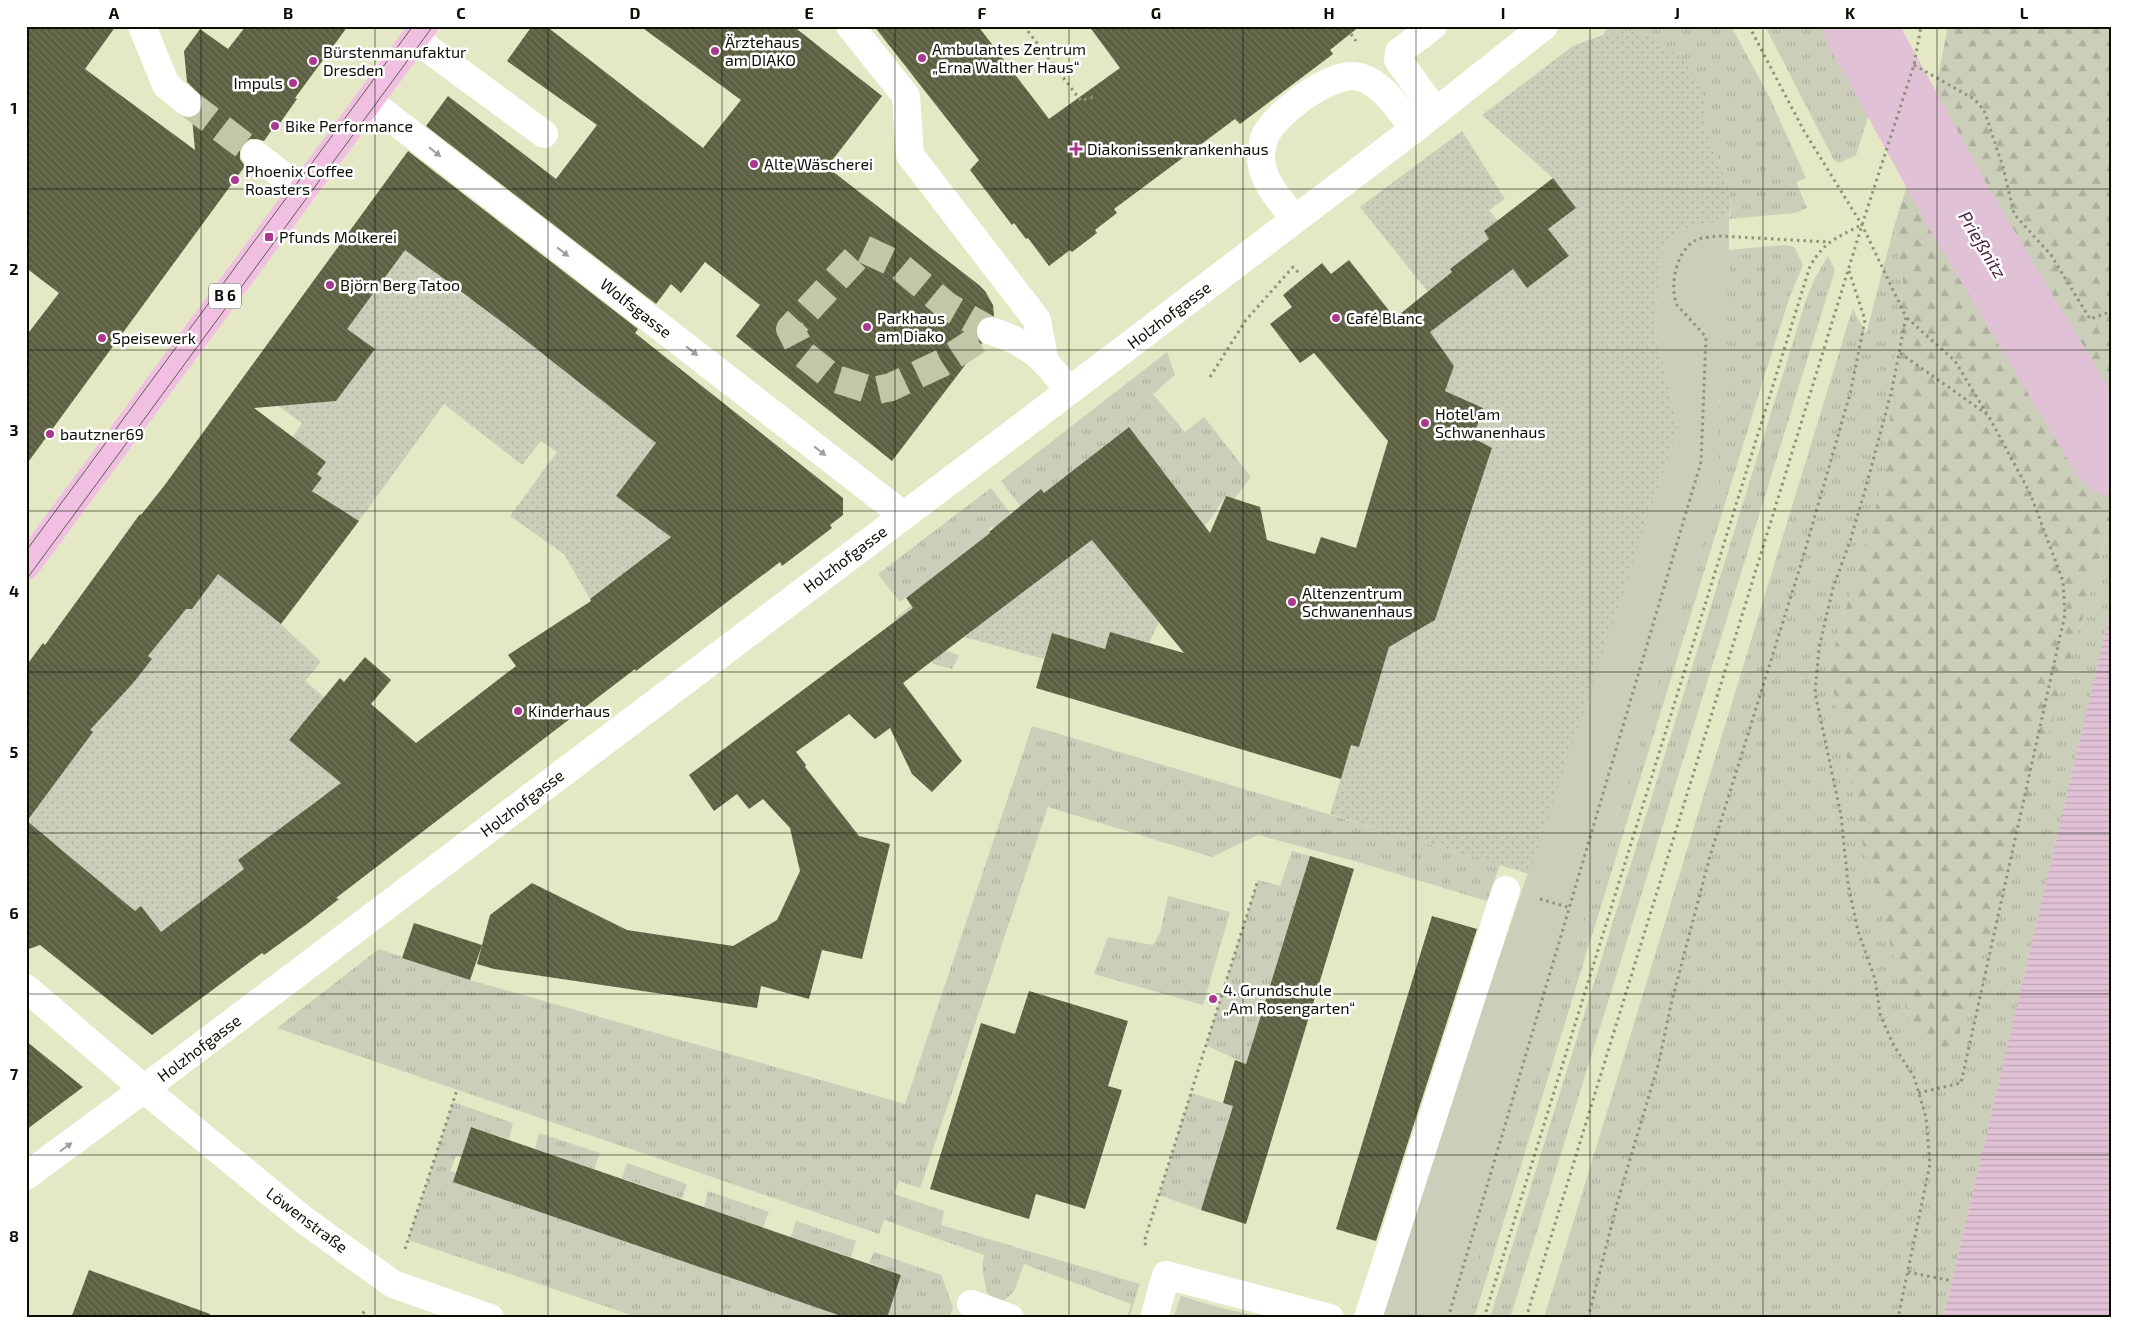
<svg xmlns="http://www.w3.org/2000/svg" width="2138" height="1344" viewBox="0 0 2138 1344" font-family="'Exo 2',sans-serif">
<style>
.grass{fill:url(#grass-tufts)}
.forest{fill:url(#forest-firs)}
.park{fill:#cbceb9}
.garden{fill:url(#garden-dots)}
.water{fill:url(#water-rules)}
.lines{fill:none;stroke-linecap:round;stroke-linejoin:round}
.river{stroke:#e0c1d5;stroke-width:72}
.building{fill:url(#building-back-hatch);fill-rule:evenodd}
.minor-tunnel{stroke:#c4c7a7;stroke-width:28;stroke-dasharray:28 14;stroke-linecap:butt}
.path{stroke:#909278;stroke-width:3;stroke-dasharray:2.5 4;stroke-linecap:butt}
.minor{stroke:#fff;stroke-width:28}
.major{stroke:#f1bfe2;stroke-width:28}
.tram{stroke:#5d5f4b;stroke-width:1}
.oneway{fill:#9e9f9a}
.grid{fill:none;stroke:#0d0e03;stroke-width:1;stroke-opacity:0.55}
.poi-dot{fill:#ac378f;stroke:#fff;stroke-width:2}
.labels{text-anchor:middle;stroke-width:5;stroke-linejoin:round;paint-order:stroke}
.shield{fill:#fff;stroke:#56564f;stroke-width:1}
.shield-label{font-size:15px;font-weight:bold;fill:#0d0e03}
.poi-label{font-size:16px;fill:#0d0e03;stroke:#fff;text-anchor:start}
.street-label{font-size:16px;fill:#0d0e03;stroke:#fff}
.water-label{font-size:18px;font-style:italic;fill:#4d2441;stroke:#fff}
.neatline{fill:none;stroke:#0d0e03;stroke-width:2}
.grid-label{font-size:16px;text-anchor:middle;font-weight:bold;fill:#0d0e03}
</style>
<defs>
<pattern id="grass-tufts" width="24" height="20" patternUnits="userSpaceOnUse" patternTransform="scale(1.25)"><rect width="24" height="20" fill="#cbceb9"/><path d="M3 7l-1-3M5 7V3M7 7l1-3M15 17l-1-3M17 17v-4M19 17l1-3" fill="none" stroke="#adb09d"/></pattern>
<pattern id="forest-firs" width="22" height="20" patternUnits="userSpaceOnUse" patternTransform="scale(1.25)"><rect width="22" height="20" fill="#cbceb9"/><path d="M5 1l3.5 6h-7zM16 11l3.5 6h-7z" fill="#adb09d"/></pattern>
<pattern id="garden-dots" width="8" height="8" patternUnits="userSpaceOnUse" patternTransform="scale(1.25)"><rect width="8" height="8" fill="#cbceb9"/><path d="M2 2h.1M6 6h.1" fill="none" stroke="#adb09d" stroke-width="1.8" stroke-linecap="round"/></pattern>
<pattern id="water-rules" width="6" height="5" patternUnits="userSpaceOnUse" patternTransform="scale(1.25)"><rect width="6" height="5" fill="#e0c1d5"/><path d="M0 2.5h6" fill="none" stroke="#bfa5b5"/></pattern>
<pattern id="building-back-hatch" width="6" height="6" patternUnits="userSpaceOnUse" patternTransform="scale(1.25)"><rect width="6" height="6" fill="#5c5f40"/><path d="M-1 5l2 2M0 0l6 6M5-1l2 2" fill="none" stroke="#72755d"/></pattern>
</defs>
<rect width="100%" height="100%" fill="#e4e8c4"/>
<!-- grass -->
<path class="grass" d="M 1609,26 L 1731,26 L 1769,96 L 1806,178 L 1796,182 L 1807,208 L 1795,213 L 1729,219 L 1731,207 L 1729,189 L 1706,128 L 1707,106 L 1625,30 L 1603,35 Z
M 1765,26 L 1897,26 L 1856,155 L 1839,163 L 1834,160 Z
M 1894,227 L 1903,281 L 1884,479 L 1829,666 L 1863,845 L 1897,969 L 1909,1023 L 2066,676 L 2112,516 L 2112,605 L 1943,1318 L 1544,1318 L 1849,320 L 1853,309 L 1866,334 Z
M 1784,245 L 1794,247 L 1803,265 L 1790,296 L 1764,377 L 1474,1318 L 1458,1318 L 1713,508 L 1719,484 L 1719,410 L 1729,250 Z
M 1828,256 L 1835,270 L 1510,1318 L 1490,1318 L 1806,300 L 1815,278 Z
M 1167,352 L 1175,375 L 1153,394 L 1185,432 L 1204,417 L 1251,477 L 1234,499 L 1225,497 L 1209,521 L 1201,528 L 1170,481 L 1129,427 L 1044,493 L 1041,489 L 1021,507 L 1001,481 Z
M 991,488 L 1011,514 L 994,528 L 992,526 L 988,530 L 990,533 L 900,602 L 878,574 Z
M 911,606 L 946,651 L 959,655 L 952,669 L 934,664 L 924,657 L 895,618 Z
M 1032,726 L 1500,865 L 1487,901 L 1358,862 L 1258,835 L 1212,857 L 1048,807 L 920,1188 L 899,1181 L 894,1194 L 944,1211 L 941,1225 L 1140,1284 L 1129,1318 L 1127,1318 L 1131,1304 L 1024,1264 L 1014,1291 L 1005,1300 L 997,1300 L 987,1293 L 982,1267 L 984,1255 L 884,1220 L 879,1234 L 277,1028 L 379,949 L 470,980 L 905,1104 Z
M 1292,851 L 1310,856 L 1246,1064 L 1206,1045 L 1258,880 L 1280,886 Z
M 1168,896 L 1230,912 L 1203,1005 L 1094,974 L 1108,937 L 1153,945 L 1160,933 Z
M 1191,1093 L 1233,1106 L 1201,1210 L 1159,1195 Z
M 453,1102 L 513,1123 L 509,1139 L 471,1127 L 461,1157 L 456,1156 L 450,1171 L 456,1173 L 453,1182 L 847,1318 L 640,1318 L 408,1240 Z
M 539,1133 L 600,1153 L 594,1169 L 535,1149 Z
M 627,1163 L 687,1184 L 682,1199 L 622,1178 Z
M 708,1191 L 769,1212 L 763,1227 L 704,1207 Z
M 796,1221 L 856,1241 L 851,1257 L 791,1237 Z
M 874,1252 L 941,1275 L 953,1307 L 949,1318 L 887,1318 L 901,1275 L 869,1263 Z"/>
<!-- forest -->
<path class="forest" d="M 1948,26 L 2112,26 L 2112,516 L 2066,676 L 1949,1067 L 1909,1023 L 1897,969 L 1863,845 L 1829,666 L 1884,479 L 1903,281 L 1894,227 L 1933,103 Z"/>
<!-- park -->
<path class="park" d="M 1729,213 L 1729,271 L 1719,410 L 1719,484 L 1713,508 L 1458,1318 L 1378,1318 L 1678,427 L 1655,328 L 1660,256 L 1669,241 L 1678,231 L 1700,224 L 1717,222 Z
M 1181,1296 L 1214,1306 L 1264,1318 L 1173,1318 Z"/>
<!-- garden -->
<path class="garden" d="M 1625,30 L 1653,38 L 1682,59 L 1700,83 L 1707,106 L 1706,128 L 1729,189 L 1731,207 L 1729,213 L 1717,222 L 1700,224 L 1678,231 L 1669,241 L 1660,256 L 1655,328 L 1678,427 L 1529,874 L 1330,814 L 1351,745 L 1359,747 L 1395,627 L 1412,634 L 1435,620 L 1492,449 L 1473,438 L 1483,408 L 1445,391 L 1454,366 L 1429,331 L 1449,318 L 1360,207 L 1462,131 L 1505,199 L 1489,210 L 1498,221 L 1484,231 L 1489,239 L 1450,269 L 1473,299 L 1513,269 L 1527,288 L 1569,257 L 1548,229 L 1576,208 L 1553,178 L 1482,115 L 1573,46 L 1603,35 Z
M 402,241 L 421,262 L 469,299 L 478,287 L 530,343 L 656,443 L 616,496 L 653,524 L 675,533 L 590,599 L 564,554 L 510,516 L 557,452 L 541,441 L 522,465 L 444,404 L 359,521 L 313,491 L 322,478 L 318,475 L 322,467 L 288,444 L 302,423 L 274,403 L 284,388 L 307,404 L 316,393 L 329,402 L 336,401 L 375,349 L 342,326 L 363,297 L 368,301 Z
M 1122,518 L 1127,583 L 1159,622 L 1149,643 L 1110,632 L 1105,649 L 1052,633 L 1044,659 L 964,637 Z
M 208,566 L 281,624 L 321,662 L 305,681 L 404,764 L 333,753 L 299,727 L 289,740 L 350,789 L 333,802 L 325,794 L 305,809 L 311,818 L 238,860 L 244,869 L 161,932 L 124,921 L 118,897 L 60,848 L 26,842 L 26,800 L 83,725 L 130,686 L 151,660 L 148,656 L 166,634 L 161,629 L 186,609 L 192,608 Z"/>
<!-- water -->
<path class="water" d="M 2112,605 L 2112,1318 L 1943,1318 L 2099,659 Z"/>
<g class="lines">
<!-- river -->
<path class="river" d="M 1859,26 L 1960,210 L 2105,452 L 2112,460"/>
</g>
<!-- building -->
<path class="building" d="M 26,26 L 116,26 L 85,69 L 195,150 L 192,118 L 200,112 L 203,105 L 203,98 L 187,82 L 184,51 L 200,29 L 228,49 L 246,26 L 348,26 L 295,98 L 297,99 L 280,123 L 278,121 L 264,141 L 257,139 L 250,139 L 242,145 L 240,151 L 240,159 L 245,166 L 26,465 L 26,336 L 59,293 L 26,268 Z
M 532,26 L 546,26 L 703,148 L 741,100 L 640,26 L 793,26 L 882,96 L 827,167 L 979,285 L 985,291 L 993,305 L 994,316 L 988,316 L 980,320 L 976,325 L 976,333 L 982,343 L 892,461 L 736,336 L 760,305 L 705,262 L 681,293 L 671,284 L 656,304 L 426,126 L 448,96 L 556,179 L 597,125 L 507,61 Z
M 874,26 L 978,26 L 1049,119 L 1120,68 L 1089,26 L 1360,26 L 1330,50 L 1333,54 L 1240,124 L 1235,119 L 1114,209 L 1117,213 L 1095,230 L 1097,233 L 1072,252 L 1070,250 L 1049,266 L 1028,238 L 1026,239 L 1014,223 L 1012,225 L 970,170 L 979,160 Z
M 408,151 L 638,329 L 635,333 L 843,498 L 843,515 L 830,525 L 832,528 L 782,566 L 780,562 L 636,671 L 635,669 L 336,898 L 339,899 L 307,924 L 264,955 L 262,953 L 152,1035 L 40,945 L 26,950 L 26,666 L 43,643 L 45,645 L 140,514 L 141,515 L 164,486 ZM 405,250 L 510,328 L 656,443 L 616,496 L 671,537 L 590,599 L 591,601 L 508,655 L 516,666 L 416,743 L 371,704 L 391,680 L 365,657 L 344,682 L 340,678 L 289,740 L 341,783 L 238,860 L 244,869 L 161,932 L 141,906 L 135,911 L 27,821 L 93,732 L 90,730 L 134,682 L 152,659 L 148,656 L 186,609 L 192,609 L 218,574 L 281,624 L 359,521 L 312,491 L 322,478 L 317,474 L 326,462 L 254,408 L 336,401 L 375,349 L 347,329 Z
M 1553,178 L 1576,208 L 1548,229 L 1569,256 L 1527,288 L 1513,269 L 1430,332 L 1454,366 L 1445,391 L 1483,408 L 1473,438 L 1492,448 L 1435,620 L 1389,647 L 1359,747 L 1351,745 L 1341,779 L 1036,688 L 1052,633 L 1105,649 L 1110,632 L 1184,653 L 1092,540 L 903,683 L 962,761 L 932,792 L 912,774 L 890,728 L 875,739 L 849,714 L 796,752 L 806,765 L 805,767 L 859,836 L 890,844 L 862,959 L 822,950 L 809,999 L 761,986 L 757,1008 L 494,969 L 477,964 L 490,915 L 532,883 L 627,930 L 733,946 L 777,920 L 800,871 L 790,828 L 763,799 L 749,809 L 737,794 L 714,811 L 689,775 L 913,608 L 906,598 L 990,533 L 989,532 L 1041,489 L 1044,493 L 1129,427 L 1210,533 L 1226,496 L 1260,507 L 1267,540 L 1315,554 L 1321,537 L 1356,548 L 1388,441 L 1314,353 L 1300,363 L 1270,324 L 1292,307 L 1283,295 L 1322,263 L 1331,274 L 1349,260 L 1395,318 L 1452,272 L 1450,269 L 1489,239 L 1484,231 Z
M 1310,856 L 1354,869 L 1246,1224 L 1201,1210 L 1233,1106 L 1223,1103 L 1235,1060 L 1246,1064 Z
M 1432,916 L 1477,929 L 1376,1241 L 1336,1229 Z
M 414,923 L 482,945 L 470,980 L 402,958 Z
M 1029,991 L 1128,1021 L 1108,1086 L 1122,1090 L 1085,1209 L 1036,1194 L 1029,1219 L 930,1189 L 981,1023 L 1015,1034 Z
M 26,1041 L 83,1087 L 26,1130 Z
M 471,1127 L 901,1275 L 887,1318 L 847,1318 L 453,1182 Z
M 89,1270 L 210,1314 L 209,1318 L 71,1318 Z"/>
<g class="lines">
<!-- minor-tunnel -->
<path class="minor-tunnel" d="M 188,103 L 255,154
M 864,249 L 898,265 L 947,306 L 991,331 L 942,363 L 891,387 L 874,391 L 833,378 L 803,354 L 790,329 Z"/>
<!-- path -->
<path class="path" d="M 1024,26 L 1081,101 L 1093,97
M 1749,26 L 1804,131 L 1862,225 L 1906,317 L 1892,389 L 1866,487 L 1850,541 L 1833,588 L 1819,648 L 1815,693 L 1841,815 L 1848,884 L 1858,931 L 1875,979 L 1880,1014 L 1893,1044 L 1914,1077 L 1926,1117 L 1930,1164 L 1898,1318
M 1351,34 L 1356,41
M 1914,65 L 1974,99 L 1984,110 L 2003,167 L 2014,214 L 2051,255 L 2090,319 L 2112,311
M 1907,318 L 1955,361 L 1987,414
M 1900,353 L 1988,415 L 2030,493 L 2063,581 L 2065,614 L 1961,1083 L 1918,1093
M 1210,377 L 1246,320 L 1293,267 L 1301,275
M 1540,899 L 1571,908
M 1146,1245 L 1144,1242 L 1258,880
M 405,1249 L 457,1090
M 1908,1272 L 1952,1281
M 358,1318 L 367,1309
M 1448,1318 L 1701,462 L 1706,337 L 1677,305 C 1669,285 1676,251 1696,240 C 1702,237 1713,237 1720,236 L 1828,242
M 1484,1318 L 1810,266 C 1826,240 1835,239 1861,225
M 1526,1318 L 1862,225 L 1914,65 L 1921,26
M 1588,1318 L 1618,1200 L 1659,1062 L 1671,1004 L 1710,856 L 1801,564 L 1850,394 L 1865,320 L 1849,271"/>
<!-- minor -->
<path class="minor" d="M 142,26 L 166,85 L 188,103
M 850,26 L 906,96 L 910,155 L 1037,320 L 1044,359
M 1433,26 L 1399,52 L 1398,60 L 1436,112
M 415,39 L 544,134
M 369,101 L 903,515
M 255,154 L 303,191
M 1295,219 C 1281,201 1261,181 1261,157 C 1261,151 1263,143 1264,138 C 1274,114 1333,69 1360,77 C 1384,84 1399,110 1414,129
M 991,331 C 1032,344 1044,358 1069,391
M 26,988 L 144,1089 L 304,1220 L 393,1284 L 490,1318
M 26,1176 L 144,1089 L 1069,391 L 1414,129 L 1544,26
M 971,1304 L 1010,1318
M 1154,1318 L 1166,1275 L 1330,1318
M 1368,1318 L 1506,890"/>
<!-- major -->
<path class="major" d="M 26,566 L 424,26"/>
<!-- tram -->
<path class="tram" d="M 26,551 L 413,26
M 26,580 L 433,26"/>
</g>
<!-- one-way arrows -->
<defs><path id="oneway-solid" d="M-6-.8H1V-3.2L6.5 0L1 3.2V.8H-6Z" transform="scale(1.25)"/></defs>
<g class="oneway">
<use href="#oneway-solid" transform="translate(435 152) rotate(38)"/>
<use href="#oneway-solid" transform="translate(563 252) rotate(38)"/>
<use href="#oneway-solid" transform="translate(692 351) rotate(38)"/>
<use href="#oneway-solid" transform="translate(820 451) rotate(38)"/>
<use href="#oneway-solid" transform="translate(66 1147) rotate(-36)"/>
</g>
<!-- grid -->
<path class="grid" d="M 201,26 L 201,1318M 375,26 L 375,1318M 548,26 L 548,1318M 722,26 L 722,1318M 895,26 L 895,1318M 1069,26 L 1069,1318M 1243,26 L 1243,1318M 1416,26 L 1416,1318M 1590,26 L 1590,1318M 1763,26 L 1763,1318M 1937,26 L 1937,1318M 26,189 L 2112,189M 26,350 L 2112,350M 26,511 L 2112,511M 26,672 L 2112,672M 26,833 L 2112,833M 26,994 L 2112,994M 26,1155 L 2112,1155"/>
<!-- markers -->
<g class="poi-dot">
<circle cx="715" cy="51" r="5"/>
<circle cx="922" cy="58" r="5"/>
<circle cx="313" cy="61" r="5"/>
<circle cx="293" cy="83" r="5"/>
<circle cx="275" cy="126" r="5"/>
<path d="M1073.5 141.5h5v5h5v5h-5v5h-5v-5h-5v-5h5z"/>
<circle cx="754" cy="164" r="5"/>
<circle cx="235" cy="180" r="5"/>
<rect x="264" y="232" width="10" height="10" rx="2.5"/>
<circle cx="330" cy="285" r="5"/>
<circle cx="1336" cy="318" r="5"/>
<circle cx="867" cy="327" r="5"/>
<circle cx="102" cy="338" r="5"/>
<circle cx="1425" cy="423" r="5"/>
<circle cx="50" cy="434" r="5"/>
<circle cx="1292" cy="602" r="5"/>
<circle cx="518" cy="711" r="5"/>
<circle cx="1213" cy="999" r="5"/>
</g>
<g class="labels">
<!-- shield labels -->
<rect class="shield" x="209" y="283.5" width="32" height="25" rx="4"/>
<g class="shield-label">
<text x="225" y="301">B 6</text>
</g>
<!-- poi labels -->
<g class="poi-label">
<text x="725" y="48">Ärztehaus<tspan x="725" dy="18">am DIAKO</tspan></text>
<text x="932" y="55">Ambulantes Zentrum<tspan x="932" dy="18">„Erna Walther Haus“</tspan></text>
<text x="323" y="58">Bürstenmanufaktur<tspan x="323" dy="18">Dresden</tspan></text>
<text x="283" y="89" text-anchor="end">Impuls</text>
<text x="285" y="132">Bike Performance</text>
<text x="1087" y="155">Diakonissenkrankenhaus</text>
<text x="764" y="170">Alte Wäscherei</text>
<text x="245" y="177">Phoenix Coffee<tspan x="245" dy="18">Roasters</tspan></text>
<text x="279" y="243">Pfunds Molkerei</text>
<text x="340" y="291">Björn Berg Tatoo</text>
<text x="877" y="324">Parkhaus<tspan x="877" dy="18">am Diako</tspan></text>
<text x="1346" y="324">Café Blanc</text>
<text x="112" y="344">Speisewerk</text>
<text x="1435" y="420">Hotel am<tspan x="1435" dy="18">Schwanenhaus</tspan></text>
<text x="60" y="440">bautzner69</text>
<text x="1302" y="599">Altenzentrum<tspan x="1302" dy="18">Schwanenhaus</tspan></text>
<text x="528" y="717">Kinderhaus</text>
<text x="1223" y="996">4. Grundschule<tspan x="1223" dy="18">„Am Rosengarten“</tspan></text>
</g>
<!-- street labels -->
<g class="street-label">
<text transform="translate(636 308) rotate(38)" y="6">Wolfsgasse</text>
<text transform="translate(1169 315) rotate(-37)" y="6">Holzhofgasse</text>
<text transform="translate(845 559) rotate(-37)" y="6">Holzhofgasse</text>
<text transform="translate(522 803) rotate(-37)" y="6">Holzhofgasse</text>
<text transform="translate(199 1048) rotate(-37)" y="6">Holzhofgasse</text>
<text transform="translate(307 1220) rotate(37)" y="6">Löwenstraße</text>
</g>
<!-- water labels -->
<g class="water-label">
<text transform="translate(1982 245) rotate(59)" y="6">Prießnitz</text>
</g>
</g>
<!-- border -->
<rect width="2138" height="1344" fill="none" stroke="#ffffff" stroke-width="55"/>
<rect x="28" y="28" width="2082" height="1288" class="neatline"/>
<g class="grid-label">
<text x="114" y="19">A</text>
<text x="288" y="19">B</text>
<text x="461" y="19">C</text>
<text x="635" y="19">D</text>
<text x="809" y="19">E</text>
<text x="982" y="19">F</text>
<text x="1156" y="19">G</text>
<text x="1329" y="19">H</text>
<text x="1503" y="19">I</text>
<text x="1677" y="19">J</text>
<text x="1850" y="19">K</text>
<text x="2024" y="19">L</text>
<text x="14" y="114">1</text>
<text x="14" y="275">2</text>
<text x="14" y="436">3</text>
<text x="14" y="597">4</text>
<text x="14" y="758">5</text>
<text x="14" y="919">6</text>
<text x="14" y="1080">7</text>
<text x="14" y="1242">8</text>
</g>
</svg>
